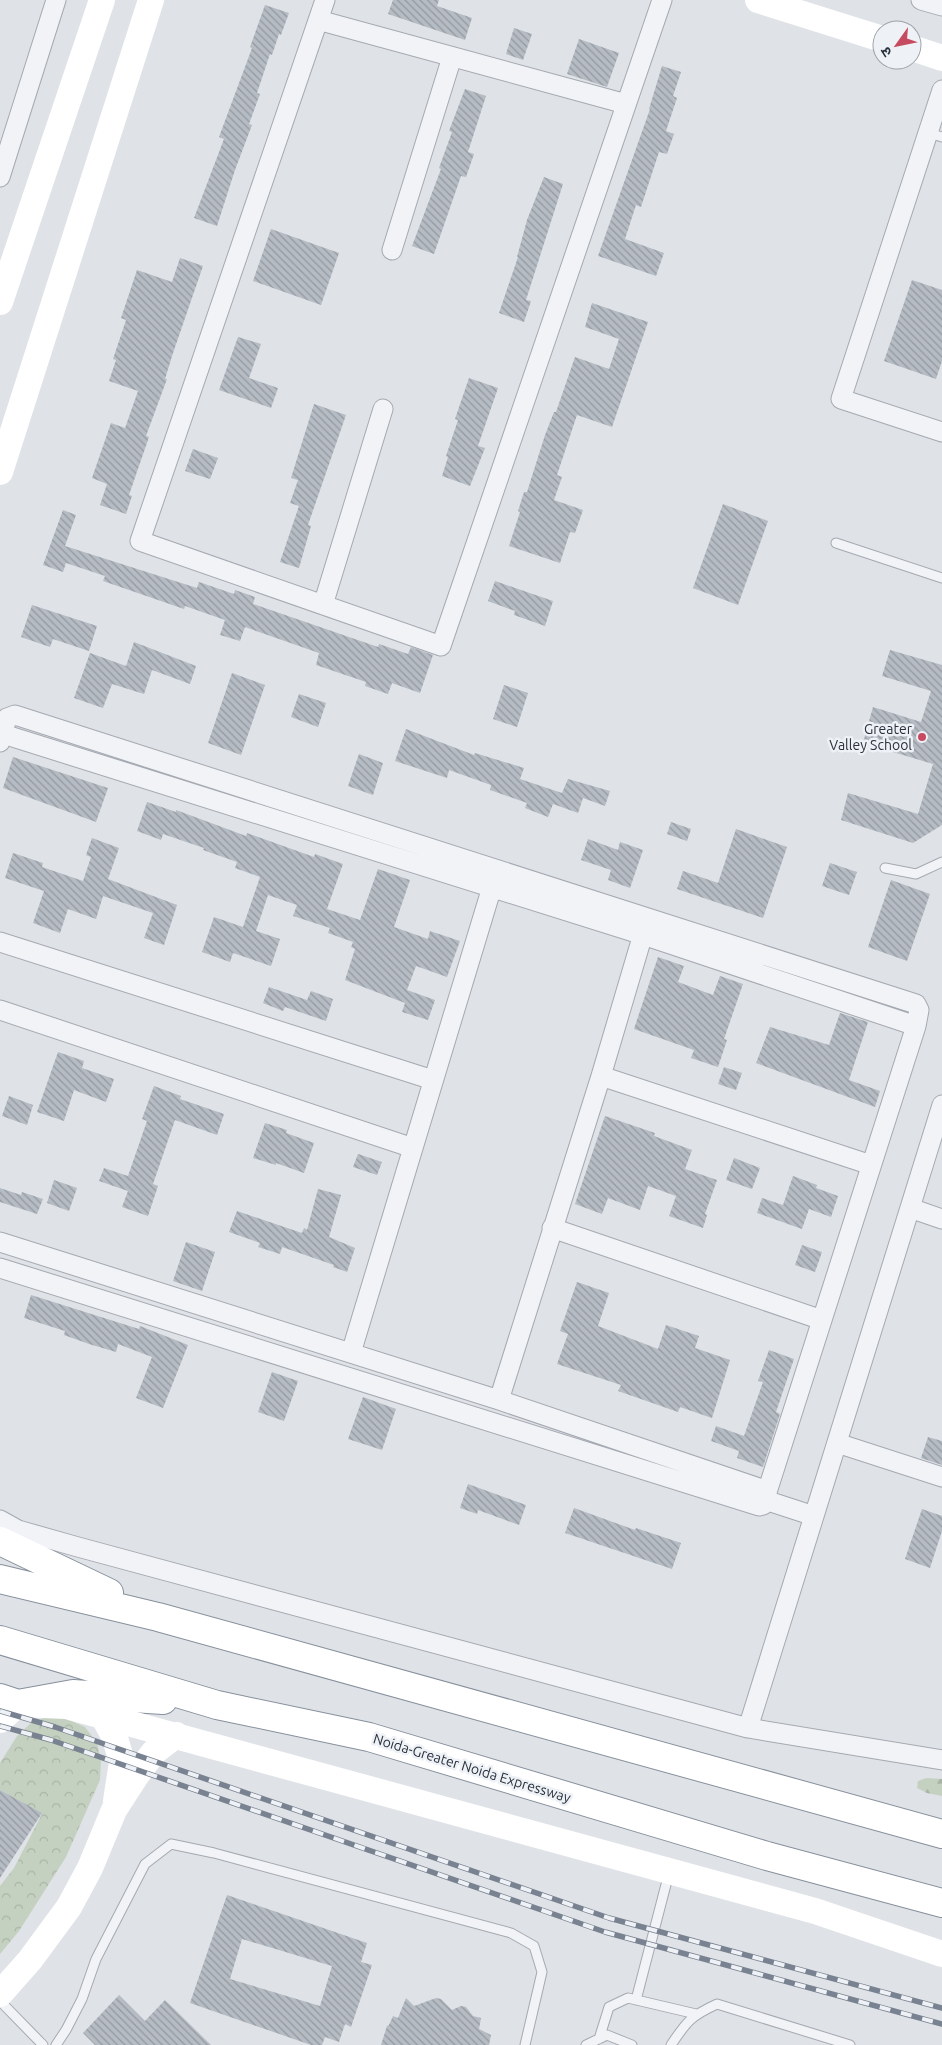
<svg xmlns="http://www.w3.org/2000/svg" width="942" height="2045" viewBox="0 0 942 2045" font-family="Ubuntu,'Noto Sans Devanagari',sans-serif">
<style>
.forest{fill:url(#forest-firs)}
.park{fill:url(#park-crowns)}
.building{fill:url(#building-back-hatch);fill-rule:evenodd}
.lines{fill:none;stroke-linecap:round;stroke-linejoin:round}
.lane-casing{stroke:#a5a9b1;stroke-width:11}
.street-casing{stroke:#a5a9b1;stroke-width:21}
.highway-casing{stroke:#87909d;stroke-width:30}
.lane{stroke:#f1f3f6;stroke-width:9}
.street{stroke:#f1f3f6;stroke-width:19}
.secondary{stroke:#fff;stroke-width:26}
.highway{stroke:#fff;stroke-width:28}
.rail-casing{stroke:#798290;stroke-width:5.5}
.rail{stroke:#eef1f5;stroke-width:4;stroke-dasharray:11;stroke-linecap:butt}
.poi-dot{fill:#c64a60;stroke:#eef1f5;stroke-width:2}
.labels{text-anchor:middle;stroke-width:5;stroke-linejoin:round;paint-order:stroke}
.poi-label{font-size:14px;fill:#29313d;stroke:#eef1f5;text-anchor:end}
.street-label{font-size:14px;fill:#29313d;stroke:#eef1f5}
</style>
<defs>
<pattern id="forest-firs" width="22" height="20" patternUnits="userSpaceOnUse" patternTransform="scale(1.25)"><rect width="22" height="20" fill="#c5d1c0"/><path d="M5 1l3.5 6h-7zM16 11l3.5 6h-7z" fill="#a9b4a6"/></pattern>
<pattern id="park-crowns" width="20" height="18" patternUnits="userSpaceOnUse" patternTransform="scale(1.25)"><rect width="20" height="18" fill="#c5d1c0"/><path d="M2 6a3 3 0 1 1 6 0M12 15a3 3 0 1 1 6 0" fill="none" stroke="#a9b4a6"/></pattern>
<pattern id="building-back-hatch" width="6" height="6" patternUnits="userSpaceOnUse" patternTransform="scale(1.25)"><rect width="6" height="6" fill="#b6bcc4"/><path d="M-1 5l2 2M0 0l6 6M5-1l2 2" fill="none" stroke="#9499a0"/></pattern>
</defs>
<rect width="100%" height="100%" fill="#dfe2e7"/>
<!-- forest -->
<path class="forest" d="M 926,1778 L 942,1779 L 942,1796 L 927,1793 L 917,1788 L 918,1781 Z"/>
<!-- park -->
<path class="park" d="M 44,1718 L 65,1718 L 85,1727 L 97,1743 L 101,1760 L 100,1780 L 66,1857 L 19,1931 L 0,1954 L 0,1886 L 14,1868 L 42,1814 L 0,1790 L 0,1763 L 17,1736 L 31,1723 Z"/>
<!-- building -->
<path class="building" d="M 393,0 L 439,0 L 437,6 L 472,18 L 465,40 L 388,14 Z
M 265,5 L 289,13 L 281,35 L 279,34 L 272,55 L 270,54 L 257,93 L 260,94 L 249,124 L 252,125 L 235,170 L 217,226 L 194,218 L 224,139 L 219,137 L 252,48 L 250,47 Z
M 514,28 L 532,34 L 523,60 L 506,54 Z
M 579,39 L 619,53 L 607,87 L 567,74 Z
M 662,66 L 681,72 L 673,96 L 677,98 L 666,131 L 674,134 L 667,154 L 659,152 L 641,207 L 636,205 L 625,239 L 664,253 L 656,276 L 598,256 L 650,109 L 649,109 Z
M 465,89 L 486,96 L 468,152 L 474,154 L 466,177 L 461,176 L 434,254 L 412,246 L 441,169 L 439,168 L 452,132 L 449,131 Z
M 544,177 L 563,184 L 526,300 L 531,301 L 524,322 L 499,313 L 518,257 L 517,257 L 527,220 Z
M 271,229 L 339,253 L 321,305 L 253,281 Z
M 180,258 L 203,266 L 173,353 L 165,379 L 167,379 L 146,436 L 149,437 L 129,495 L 132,496 L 126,514 L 100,505 L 107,484 L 92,478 L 111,423 L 125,428 L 138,391 L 109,381 L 116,360 L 113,359 L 126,320 L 121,318 L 137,270 L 172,282 Z
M 912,280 L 942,290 L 942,361 L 936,379 L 884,361 Z
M 592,303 L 648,322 L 612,427 L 577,415 L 557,475 L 562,477 L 554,500 L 583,510 L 575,533 L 570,532 L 560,563 L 509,546 L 520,512 L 518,511 L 524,492 L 527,492 L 545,435 L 554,412 L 556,412 L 575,357 L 609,369 L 619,339 L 585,327 Z
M 238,337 L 261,344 L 249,378 L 278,388 L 271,408 L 219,390 Z
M 469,378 L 498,388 L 478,446 L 485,448 L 470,486 L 442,476 L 448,457 L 446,456 L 458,420 L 455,419 Z
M 314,404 L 346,415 L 308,525 L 311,526 L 299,568 L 280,562 L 299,506 L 290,503 L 298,480 L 291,478 Z
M 193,449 L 218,458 L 210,479 L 185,471 Z
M 723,504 L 768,521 L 738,605 L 693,588 Z
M 63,510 L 76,515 L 65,546 L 197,588 L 199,582 L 234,594 L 235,590 L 255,597 L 253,604 L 378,647 L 379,644 L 408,654 L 411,647 L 433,655 L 420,693 L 392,683 L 388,694 L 365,686 L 366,682 L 316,665 L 319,653 L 245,627 L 240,641 L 220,635 L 225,620 L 185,606 L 184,609 L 103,581 L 105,576 L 66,563 L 63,572 L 43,565 Z
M 495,581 L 553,601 L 545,626 L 514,615 L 515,611 L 488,601 Z
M 32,605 L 97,626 L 89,651 L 53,639 L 50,647 L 21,637 Z
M 134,642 L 196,666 L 190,684 L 152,670 L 144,694 L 112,684 L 103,708 L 74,698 L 90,653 L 126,666 Z
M 890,650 L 942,665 L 942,825 L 913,843 L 841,820 L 848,793 L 918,814 L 933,764 L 863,743 L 873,707 L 921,722 L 931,691 L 882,676 Z
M 232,673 L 265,685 L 241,755 L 208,743 Z
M 504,685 L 528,693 L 517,727 L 493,719 Z
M 299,694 L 326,703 L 318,727 L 291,717 Z
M 406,729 L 474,755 L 475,753 L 524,768 L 520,779 L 562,793 L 568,779 L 610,791 L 605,806 L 583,798 L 578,813 L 553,804 L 548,817 L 525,808 L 527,803 L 490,790 L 491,785 L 449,770 L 447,778 L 395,761 Z
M 359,754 L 383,763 L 373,795 L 348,786 Z
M 13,757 L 108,788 L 96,822 L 3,788 Z
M 147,802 L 176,812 L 176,810 L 246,836 L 247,833 L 314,857 L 315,854 L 343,864 L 327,909 L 360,920 L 378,869 L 410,880 L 394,927 L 428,939 L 430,931 L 460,941 L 447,977 L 416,966 L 407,990 L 435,1000 L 428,1020 L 402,1012 L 405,1003 L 345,980 L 355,949 L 351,947 L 353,942 L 328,933 L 330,928 L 293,916 L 297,905 L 268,895 L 256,931 L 280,939 L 271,966 L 233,953 L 230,962 L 202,952 L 214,917 L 243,927 L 260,877 L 235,868 L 237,862 L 203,850 L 204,848 L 163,834 L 161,840 L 137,831 Z
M 671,822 L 691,829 L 687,841 L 667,834 Z
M 736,829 L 787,847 L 763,918 L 677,889 L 683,871 L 718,883 Z
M 92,838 L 119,848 L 108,879 L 177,905 L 164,945 L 144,938 L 153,913 L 103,896 L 96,919 L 68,909 L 60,933 L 33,923 L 44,891 L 5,878 L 13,853 L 43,863 L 42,867 L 83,881 L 91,857 L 86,855 Z
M 588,839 L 618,850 L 620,842 L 643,850 L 630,888 L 608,880 L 611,870 L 581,860 Z
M 830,863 L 857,872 L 849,895 L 822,886 Z
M 891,880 L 930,894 L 907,961 L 868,947 Z
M 658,957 L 684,966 L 678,982 L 713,995 L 720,976 L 743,984 L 724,1039 L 727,1040 L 718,1067 L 691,1058 L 694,1050 L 634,1029 Z
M 269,987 L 307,1000 L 311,991 L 333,999 L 326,1021 L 285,1007 L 283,1011 L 263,1003 Z
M 840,1013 L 868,1022 L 849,1080 L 880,1091 L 875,1107 L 756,1063 L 770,1027 L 829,1045 Z
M 58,1052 L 84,1061 L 82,1068 L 114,1079 L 106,1102 L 74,1090 L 64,1121 L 37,1112 Z
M 724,1067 L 742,1073 L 736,1090 L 718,1084 Z
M 154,1086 L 181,1096 L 180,1099 L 224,1114 L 217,1135 L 175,1120 L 153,1184 L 158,1186 L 148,1216 L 122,1207 L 128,1191 L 99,1181 L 104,1168 L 128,1176 L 147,1121 L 142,1119 Z
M 9,1096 L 33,1105 L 27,1125 L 2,1116 Z
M 605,1116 L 655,1133 L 654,1136 L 692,1150 L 685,1169 L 717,1180 L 705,1214 L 707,1215 L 703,1228 L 669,1216 L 676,1196 L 648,1186 L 640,1210 L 608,1198 L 602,1214 L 575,1204 Z
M 265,1123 L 287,1130 L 286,1133 L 314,1143 L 304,1173 L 276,1163 L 276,1165 L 253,1158 Z
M 358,1154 L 382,1162 L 377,1175 L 353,1167 Z
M 734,1158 L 760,1168 L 752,1189 L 726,1180 Z
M 793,1176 L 817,1185 L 816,1188 L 838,1196 L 831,1217 L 809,1209 L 802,1229 L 757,1213 L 762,1198 L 783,1205 Z
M 54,1180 L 77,1188 L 69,1211 L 47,1203 Z
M 0,1188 L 21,1195 L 22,1192 L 43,1199 L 37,1214 L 0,1202 Z
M 318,1189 L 341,1195 L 329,1237 L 355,1248 L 347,1272 L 333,1267 L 334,1265 L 282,1247 L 280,1254 L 258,1247 L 260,1243 L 229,1232 L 237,1211 L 302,1233 L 304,1228 L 307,1230 Z
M 186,1242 L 215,1252 L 202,1291 L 173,1281 Z
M 802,1245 L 822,1252 L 815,1272 L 795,1265 Z
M 577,1282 L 609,1293 L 598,1326 L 658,1349 L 666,1325 L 699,1336 L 695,1348 L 730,1360 L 712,1418 L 680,1407 L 678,1412 L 618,1391 L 621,1385 L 557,1364 L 568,1334 L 560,1331 Z
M 31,1295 L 139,1329 L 140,1326 L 188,1345 L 163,1408 L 136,1398 L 152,1357 L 118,1344 L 116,1352 L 89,1344 L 64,1335 L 65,1331 L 24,1318 Z
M 769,1350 L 794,1359 L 776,1412 L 780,1414 L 763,1467 L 737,1458 L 739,1451 L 711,1441 L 716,1426 L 744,1436 L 763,1382 L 758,1381 Z
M 272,1372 L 298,1381 L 284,1421 L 258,1412 Z
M 363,1397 L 396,1409 L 382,1450 L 348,1439 Z
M 928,1437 L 942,1441 L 942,1465 L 921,1458 Z
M 468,1484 L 526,1505 L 519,1525 L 478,1510 L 477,1514 L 460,1508 Z
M 574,1508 L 635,1530 L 636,1528 L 681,1543 L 672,1569 L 565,1533 Z
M 922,1509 L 942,1516 L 942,1531 L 930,1568 L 905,1559 Z
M 0,1790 L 42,1813 L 0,1878 Z
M 227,1895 L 367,1943 L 361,1962 L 372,1965 L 351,2027 L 345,2024 L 339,2042 L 325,2037 L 322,2045 L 311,2045 L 190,2003 ZM 242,1939 L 332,1966 L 320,2006 L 230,1979 Z
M 119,1995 L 145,2021 L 165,2000 L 211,2045 L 95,2045 L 83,2033 Z
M 406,1998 L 414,2006 L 436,1998 L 441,1999 L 452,2010 L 461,2006 L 466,2007 L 473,2016 L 481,2018 L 479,2029 L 491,2035 L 489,2045 L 381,2045 L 387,2026 L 389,2025 L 393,2016 L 398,2018 Z"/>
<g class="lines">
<!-- lane casing -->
<g class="lane-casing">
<path id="lane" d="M 928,133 L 942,137
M 836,543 L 942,578
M 885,868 L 916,874 L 942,862
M 636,2000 L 669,1873
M 0,2001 L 43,2045
M 599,2039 L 609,2007 L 628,1998 L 696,2014
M 56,2045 L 66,2030 L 82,1999 L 96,1959 L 145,1864 L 171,1844 L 214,1853 L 511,1933 L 534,1946 L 542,1972 L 525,2045
M 586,2045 L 607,2035 L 632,2045
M 671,2045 C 687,2021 691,2016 717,2004 L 850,2045"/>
</g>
<!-- street casing -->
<g class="street-casing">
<path id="street" d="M 325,0 L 140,541 L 441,646 L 662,0
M 921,0 L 942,6
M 318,20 L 626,104
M 942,90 L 841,399 L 942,432
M 0,177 L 56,0
M 392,250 L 452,57
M 323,605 L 383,409
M 3,734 L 643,935 L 916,1026
M 0,742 L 7,718 L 15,715 L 916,1004 L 919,1010 L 916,1026 L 767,1492
M 0,942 L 433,1080
M 0,1010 L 413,1148
M 601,1076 L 871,1165
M 910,1208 L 942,1219
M 552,1228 L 822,1320
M 0,1242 L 499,1400 L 762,1489 L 767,1492 L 768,1501 L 763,1505 L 759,1506 L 0,1268
M 351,1353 L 495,877
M 499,1400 L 601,1076 L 646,924
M 837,1443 L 942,1477
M 768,1501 L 814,1516
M 0,1520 L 18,1530 L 78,1547 L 748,1728 L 942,1760
M 748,1728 L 942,1105"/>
</g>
<!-- highway casing -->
<g class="highway-casing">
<path id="highway" d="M 0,1541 L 109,1593
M 0,1579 L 158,1617 L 942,1834
M 0,1640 L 217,1705 L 369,1737 L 767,1856 L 942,1903
M 0,1698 L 18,1704 L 73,1694 L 163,1700"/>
</g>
<!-- lane -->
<use href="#lane" class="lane"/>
<!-- street -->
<use href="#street" class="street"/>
<!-- secondary -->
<path class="secondary" d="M 758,0 L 882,39
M 912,48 L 942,58
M 0,302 L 102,0
M 0,472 L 151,0
M 103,1716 L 115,1738 L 122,1762 L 116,1801
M 0,1720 L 18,1704 L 66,1706 L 815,1911 L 942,1954
M 0,1994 L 30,1960 L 69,1907 L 90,1868 L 114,1810 L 138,1773 L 154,1752 L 176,1735"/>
<!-- highway -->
<use href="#highway" class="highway"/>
<!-- rail casing -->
<g class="rail-casing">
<path id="rail" d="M 0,1711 L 55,1727 L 609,1918 L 942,2008
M 0,1726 L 51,1740 L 605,1932 L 942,2024"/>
</g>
<!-- rail -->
<use href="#rail" class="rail"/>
</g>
<!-- markers -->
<circle class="poi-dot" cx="922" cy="737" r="5"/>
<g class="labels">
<!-- poi labels -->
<g class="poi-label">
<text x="912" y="734">Greater<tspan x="912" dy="16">Valley School</tspan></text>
</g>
<!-- street labels -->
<g class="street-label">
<text transform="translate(472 1768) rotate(17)" y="5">Noida-Greater Noida Expressway</text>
</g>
</g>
<!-- north arrow -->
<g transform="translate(897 45) rotate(237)"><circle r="24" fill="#eef1f5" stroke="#9fa4ab"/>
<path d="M0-4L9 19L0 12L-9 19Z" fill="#c64a60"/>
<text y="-8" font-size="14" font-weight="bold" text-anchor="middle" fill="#29313d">उ</text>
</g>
</svg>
